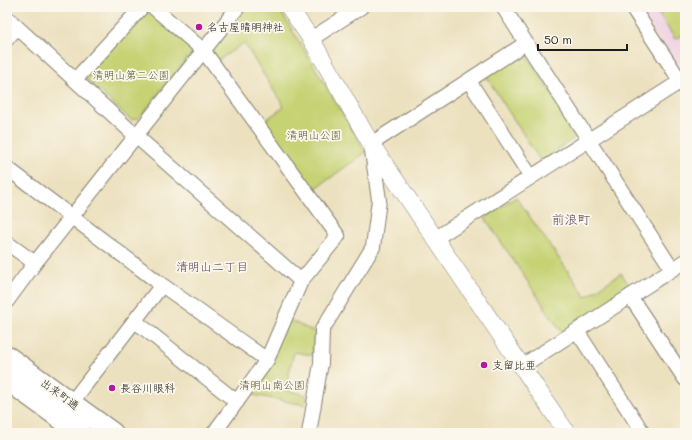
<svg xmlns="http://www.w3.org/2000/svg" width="692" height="440" viewBox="0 0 692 440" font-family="Mali,'Klee One',sans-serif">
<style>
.built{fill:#f0d0e4}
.green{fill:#c6d273;stroke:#717748}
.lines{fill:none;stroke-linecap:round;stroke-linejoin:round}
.minor-casing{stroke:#847e6e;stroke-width:16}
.tertiary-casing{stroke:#847e6e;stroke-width:18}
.secondary-casing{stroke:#847e6e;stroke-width:22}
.minor{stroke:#fff;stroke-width:14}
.tertiary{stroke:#fff;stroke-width:17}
.secondary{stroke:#fff;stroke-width:20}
.poi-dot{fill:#b5179e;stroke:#fbf7ec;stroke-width:1.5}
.labels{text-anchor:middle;stroke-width:3.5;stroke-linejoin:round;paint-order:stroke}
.poi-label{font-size:11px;fill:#1c1c1c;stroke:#fbf7ec;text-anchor:start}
.park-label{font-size:11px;fill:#585c3a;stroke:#fbf7ec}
.street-label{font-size:11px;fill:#1c1c1c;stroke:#fbf7ec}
.neighbourhood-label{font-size:12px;fill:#5a485c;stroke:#fbf7ec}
.quarter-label{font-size:13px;fill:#5a485c;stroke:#fbf7ec}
</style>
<rect width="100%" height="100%" fill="#fbf7ec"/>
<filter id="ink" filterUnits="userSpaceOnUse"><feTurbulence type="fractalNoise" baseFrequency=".025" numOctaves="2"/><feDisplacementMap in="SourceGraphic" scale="8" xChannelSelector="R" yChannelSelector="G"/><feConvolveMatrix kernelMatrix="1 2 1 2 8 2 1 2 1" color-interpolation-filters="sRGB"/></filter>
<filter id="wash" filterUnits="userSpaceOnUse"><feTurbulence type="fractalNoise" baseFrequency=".012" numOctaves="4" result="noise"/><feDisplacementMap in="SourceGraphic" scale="16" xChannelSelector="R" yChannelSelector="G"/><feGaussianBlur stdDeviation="0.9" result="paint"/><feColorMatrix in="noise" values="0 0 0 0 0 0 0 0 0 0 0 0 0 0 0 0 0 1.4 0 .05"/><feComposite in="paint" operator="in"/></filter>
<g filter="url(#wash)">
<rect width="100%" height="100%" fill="#ece1bf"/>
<!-- built -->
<path class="built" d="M 638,7 L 685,7 L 685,65 L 679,69 Z"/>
<!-- green -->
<path class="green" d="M 243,7 L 278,7 L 366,152 L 311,192 L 261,123 L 284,107 L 244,43 L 217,61 L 211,48 Z
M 654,7 L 685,7 L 685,33 L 675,39 Z
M 146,11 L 152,11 L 193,51 L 139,118 L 131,120 L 88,81 L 85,75 Z
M 520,53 L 525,53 L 578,133 L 575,137 L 541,162 L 486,76 Z
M 516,197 L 586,297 L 621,273 L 632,289 L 562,333 L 485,218 Z
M 289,320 L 315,332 L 312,355 L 294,352 L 285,390 L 307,395 L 305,405 L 248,394 Z"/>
</g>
<g filter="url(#ink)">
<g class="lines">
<!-- minor casing -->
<g class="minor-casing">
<path id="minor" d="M 153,7 L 203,50 L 338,236 L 301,281 L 267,360 L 214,433
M 503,7 L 672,269
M 632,7 L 685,88
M 7,18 L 136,136 L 301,281
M 7,39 L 17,27
M 311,39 L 361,7
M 75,80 L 142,7
M 469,81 L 531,177
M 7,168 L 162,285 L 267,360
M 436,238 L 681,81
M 7,243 L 35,263
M 630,296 L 685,379
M 7,301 L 35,263 L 238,7
M 135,321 L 237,402
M 577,331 L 643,433
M 522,366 L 685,261
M 72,402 L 162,285
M 309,433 L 321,363 L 322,330 L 373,247 L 379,200 L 371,144 L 526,43"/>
</g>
<!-- tertiary casing -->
<g class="tertiary-casing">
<path id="tertiary" d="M 289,7 L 311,39 L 371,144 L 567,433"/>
</g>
<!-- secondary casing -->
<g class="secondary-casing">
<path id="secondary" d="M 7,356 L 113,433
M 7,380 L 80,433"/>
</g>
<!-- minor -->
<use href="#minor" class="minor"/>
<!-- tertiary -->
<use href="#tertiary" class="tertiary"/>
<!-- secondary -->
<use href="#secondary" class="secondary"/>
</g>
</g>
<!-- markers -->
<g class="poi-dot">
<circle cx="199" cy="27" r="4"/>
<circle cx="484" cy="365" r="4"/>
<circle cx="112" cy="388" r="4"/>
</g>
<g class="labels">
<!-- poi labels -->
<g class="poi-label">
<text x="207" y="31">名古屋晴明神社</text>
<text x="492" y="369">支留比亜</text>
<text x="120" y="392">長谷川眼科</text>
</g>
<!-- park labels -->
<g class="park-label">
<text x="131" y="79">清明山第二公園</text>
<text x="314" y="139">清明山公園</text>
<text x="272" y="389">清明山南公園</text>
</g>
<!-- street labels -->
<g class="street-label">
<text transform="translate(60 394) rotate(36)" y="4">出来町通</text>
</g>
<!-- neighbourhood labels -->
<g class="neighbourhood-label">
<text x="212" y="271">清明山二丁目</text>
</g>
<!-- quarter labels -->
<g class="quarter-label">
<text x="571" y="224">前浪町</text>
</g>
</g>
<!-- margin -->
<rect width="692" height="440" fill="none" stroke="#fbf7ec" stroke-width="24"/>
<!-- scale -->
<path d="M538 44v6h89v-6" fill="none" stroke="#1c1c1c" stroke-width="2"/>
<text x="544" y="44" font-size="12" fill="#1c1c1c" stroke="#fbf7ec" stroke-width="3" paint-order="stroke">50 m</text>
</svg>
